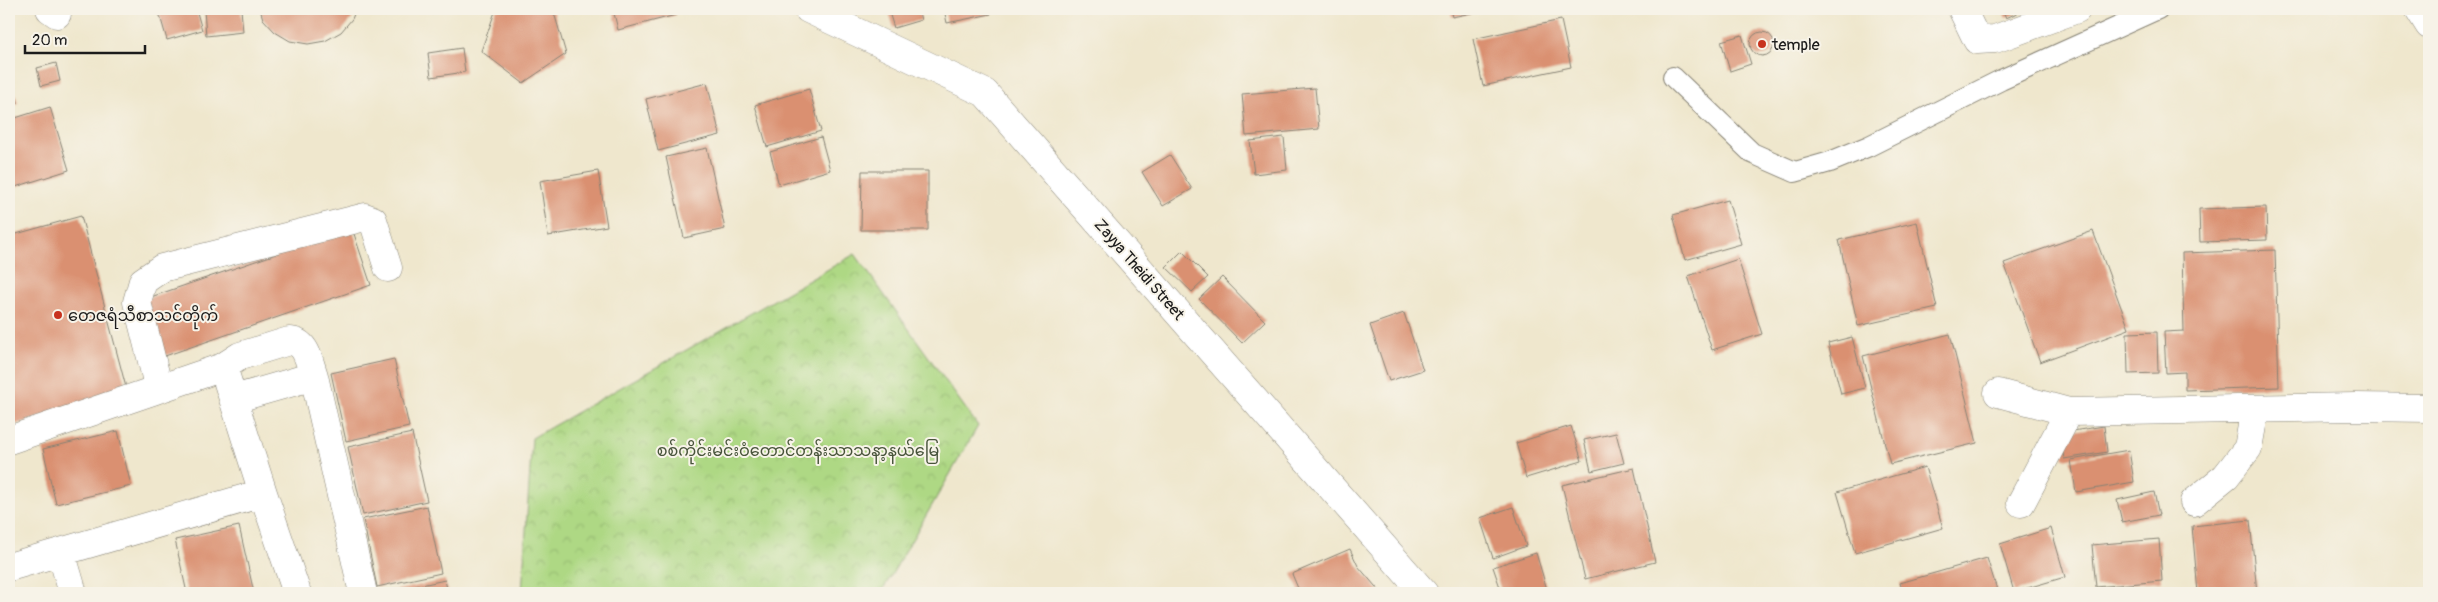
<svg xmlns="http://www.w3.org/2000/svg" width="2438" height="602" viewBox="0 0 2438 602" font-family="Pangolin,'Noto Sans Myanmar',sans-serif">
<style>
.park{fill:url(#park-crowns);stroke:#657a50}
.building{fill:#da9071}
.lines{fill:none;stroke-linecap:round;stroke-linejoin:round}
.service-casing{stroke:#868274;stroke-width:22}
.minor-casing{stroke:#868274;stroke-width:29}
.service{stroke:#fff;stroke-width:20}
.minor{stroke:#fff;stroke-width:28}
.poi-dot{fill:#c8321e;stroke:#f7f3e8;stroke-width:2}
.labels{text-anchor:middle;stroke-width:4;stroke-linejoin:round;paint-order:stroke}
.poi-label{font-size:16px;fill:#1c1c1c;stroke:#f7f3e8;text-anchor:start}
.street-label{font-size:16px;fill:#1c1c1c;stroke:#f7f3e8}
.park-label{font-size:16px;fill:#48543b;stroke:#f7f3e8}
</style>
<defs>
<pattern id="park-crowns" width="20" height="18" patternUnits="userSpaceOnUse" patternTransform="scale(1.25)"><rect width="20" height="18" fill="#aed884"/><path d="M2 6a3 3 0 1 1 6 0M12 15a3 3 0 1 1 6 0" fill="none" stroke="#95b971"/></pattern>
</defs>
<rect width="100%" height="100%" fill="#f7f3e8"/>
<filter id="ink" filterUnits="userSpaceOnUse"><feTurbulence type="fractalNoise" baseFrequency=".02" numOctaves="2"/><feDisplacementMap in="SourceGraphic" scale="10" xChannelSelector="R" yChannelSelector="G"/><feConvolveMatrix kernelMatrix="1 2 1 2 8 2 1 2 1" color-interpolation-filters="sRGB"/></filter>
<filter id="wash" filterUnits="userSpaceOnUse"><feTurbulence type="fractalNoise" baseFrequency=".0096" numOctaves="4" result="noise"/><feDisplacementMap in="SourceGraphic" scale="20" xChannelSelector="R" yChannelSelector="G"/><feGaussianBlur stdDeviation="1.12" result="paint"/><feColorMatrix in="noise" values="0 0 0 0 0 0 0 0 0 0 0 0 0 0 0 0 0 1.4 0 .05"/><feComposite in="paint" operator="in"/></filter>
<g filter="url(#wash)">
<rect width="100%" height="100%" fill="#efe7cd"/>
<!-- park -->
<path class="park" d="M 855,254 L 978,426 L 881,593 L 522,593 L 532,438 Z"/>
<g id="blocks">
<!-- building -->
<path class="building" d="M 158,9 L 196,9 L 202,30 L 167,40 Z
M 217,9 L 241,9 L 243,32 L 206,36 L 204,10 Z
M 260,9 L 356,9 L 352,19 L 341,32 L 325,41 L 308,44 L 290,41 L 275,32 L 263,19 Z
M 496,9 L 553,9 L 566,54 L 523,83 L 481,51 Z
M 613,9 L 675,9 L 676,15 L 618,30 Z
M 888,9 L 918,9 L 921,20 L 894,28 Z
M 944,9 L 990,9 L 991,14 L 947,23 Z
M 1450,9 L 1486,9 L 1486,10 L 1452,17 Z
M 2002,9 L 2026,9 L 2006,18 Z
M 1561,20 L 1571,67 L 1483,86 L 1473,39 Z
M1750 44a12 12 0 1 1 24 0a12 12 0 1 1-24 0Z
M 1742,35 L 1751,64 L 1730,71 L 1721,41 Z
M 462,48 L 465,72 L 431,77 L 428,53 Z
M 56,63 L 60,81 L 41,86 L 37,68 Z
M 9,74 L 18,103 L 9,105 Z
M 707,83 L 720,135 L 658,151 L 646,99 Z
M 1315,88 L 1319,129 L 1246,136 L 1242,94 Z
M 809,89 L 821,131 L 767,147 L 755,105 Z
M 50,107 L 69,170 L 9,189 L 9,120 Z
M 821,137 L 830,170 L 779,185 L 770,152 Z
M 1284,137 L 1287,170 L 1254,174 L 1250,141 Z
M 707,148 L 725,229 L 684,238 L 666,157 Z
M 1170,155 L 1192,189 L 1163,206 L 1142,172 Z
M 598,171 L 607,226 L 548,236 L 540,181 Z
M 862,171 L 928,171 L 928,230 L 861,230 Z
M 1728,200 L 1741,244 L 1685,260 L 1673,215 Z
M 2266,207 L 2267,240 L 2200,242 L 2199,209 Z
M 81,216 L 128,395 L 9,426 L 9,236 Z
M 1917,222 L 1937,308 L 1858,326 L 1839,240 Z
M 352,228 L 371,285 L 162,357 L 142,300 Z
M 2093,231 L 2129,329 L 2040,362 L 2004,263 Z
M 2275,250 L 2279,387 L 2185,390 L 2185,372 L 2166,373 L 2164,332 L 2184,331 L 2182,253 Z
M 1182,251 L 1208,277 L 1192,292 L 1166,267 Z
M 1738,259 L 1762,334 L 1712,350 L 1688,276 Z
M 1222,277 L 1265,321 L 1242,343 L 1199,299 Z
M 1404,313 L 1423,370 L 1389,381 L 1370,325 Z
M 2157,332 L 2158,373 L 2128,374 L 2127,333 Z
M 1950,334 L 1977,443 L 1890,464 L 1863,356 Z
M 1852,337 L 1865,388 L 1841,394 L 1828,343 Z
M 394,359 L 409,427 L 346,441 L 331,373 Z
M 1571,426 L 1582,461 L 1526,478 L 1516,443 Z
M 2104,426 L 2107,452 L 2064,459 L 2060,433 Z
M 118,431 L 131,486 L 56,504 L 43,449 Z
M 412,433 L 427,501 L 363,515 L 348,447 Z
M 1616,433 L 1624,463 L 1591,471 L 1584,440 Z
M 2129,450 L 2134,482 L 2076,492 L 2071,460 Z
M 1925,467 L 1943,528 L 1855,553 L 1837,492 Z
M 1634,468 L 1655,562 L 1585,579 L 1562,485 Z
M 2154,492 L 2159,515 L 2122,522 L 2117,500 Z
M 427,506 L 441,573 L 377,587 L 363,519 Z
M 1513,507 L 1526,546 L 1493,558 L 1480,518 Z
M 2250,520 L 2257,593 L 2198,593 L 2192,526 Z
M 239,526 L 254,593 L 187,593 L 175,540 Z
M 2051,528 L 2065,577 L 2014,592 L 2000,544 Z
M 2159,539 L 2162,581 L 2096,587 L 2092,545 Z
M 1350,549 L 1358,566 L 1381,593 L 1300,593 L 1292,574 Z
M 1536,553 L 1548,593 L 1502,593 L 1493,567 Z
M 1987,558 L 1998,593 L 1903,593 L 1900,583 Z
M 445,580 L 448,593 L 388,593 L 388,592 Z"/>
</g>
</g>
<g filter="url(#ink)">
<use href="#blocks" fill-opacity="0" stroke="#868274" stroke-width="1"/>
<g class="lines">
<!-- service casing -->
<g class="service-casing">
<path id="service" d="M 1673,77 L 1752,153 L 1795,172 L 1830,162 L 1869,146 L 2001,80 L 2158,9"/>
</g>
<!-- minor casing -->
<g class="minor-casing">
<path id="minor" d="M 50,9 L 57,14
M 808,9 L 985,93 L 1424,593
M 1962,9 L 1977,40 L 1995,39 L 2077,9
M 2419,9 L 2429,25
M 223,367 L 263,493
M 159,389 L 137,302 L 143,281 L 162,268 L 365,217 L 373,220 L 388,268
M 1998,393 L 2069,412 L 2356,407 L 2429,408
M 234,399 L 314,376
M 9,440 L 223,367 L 240,356 L 289,341 C 307,341 309,362 314,376 L 363,593
M 2194,502 L 2226,476 L 2248,448 L 2255,409
M 2021,503 L 2069,412
M 61,552 L 73,593
M 9,567 L 263,493 L 297,593"/>
</g>
<!-- service -->
<use href="#service" class="service"/>
<!-- minor -->
<use href="#minor" class="minor"/>
</g>
</g>
<!-- markers -->
<g class="poi-dot">
<circle cx="1762" cy="44" r="5"/>
<circle cx="58" cy="315" r="5"/>
</g>
<g class="labels">
<!-- poi labels -->
<g class="poi-label">
<text x="1772" y="50">temple</text>
<text x="68" y="321">တေဇရံသီစာသင်တိုက်</text>
</g>
<!-- street labels -->
<g class="street-label">
<text transform="translate(1140 269) rotate(49)" y="6">Zayya Theidi Street</text>
</g>
<!-- park labels -->
<g class="park-label">
<text x="798" y="456">စစ်ကိုင်းမင်းဝံတောင်တန်းသာသနာ့နယ်မြေ</text>
</g>
</g>
<!-- margin -->
<rect width="2438" height="602" fill="none" stroke="#f7f3e8" stroke-width="30"/>
<!-- scale -->
<path d="M25 45v8h120v-8" fill="none" stroke="#1c1c1c" stroke-width="2.5"/>
<text x="32" y="45" font-size="15" fill="#1c1c1c" stroke="#f7f3e8" stroke-width="4" paint-order="stroke">20 m</text>
</svg>
